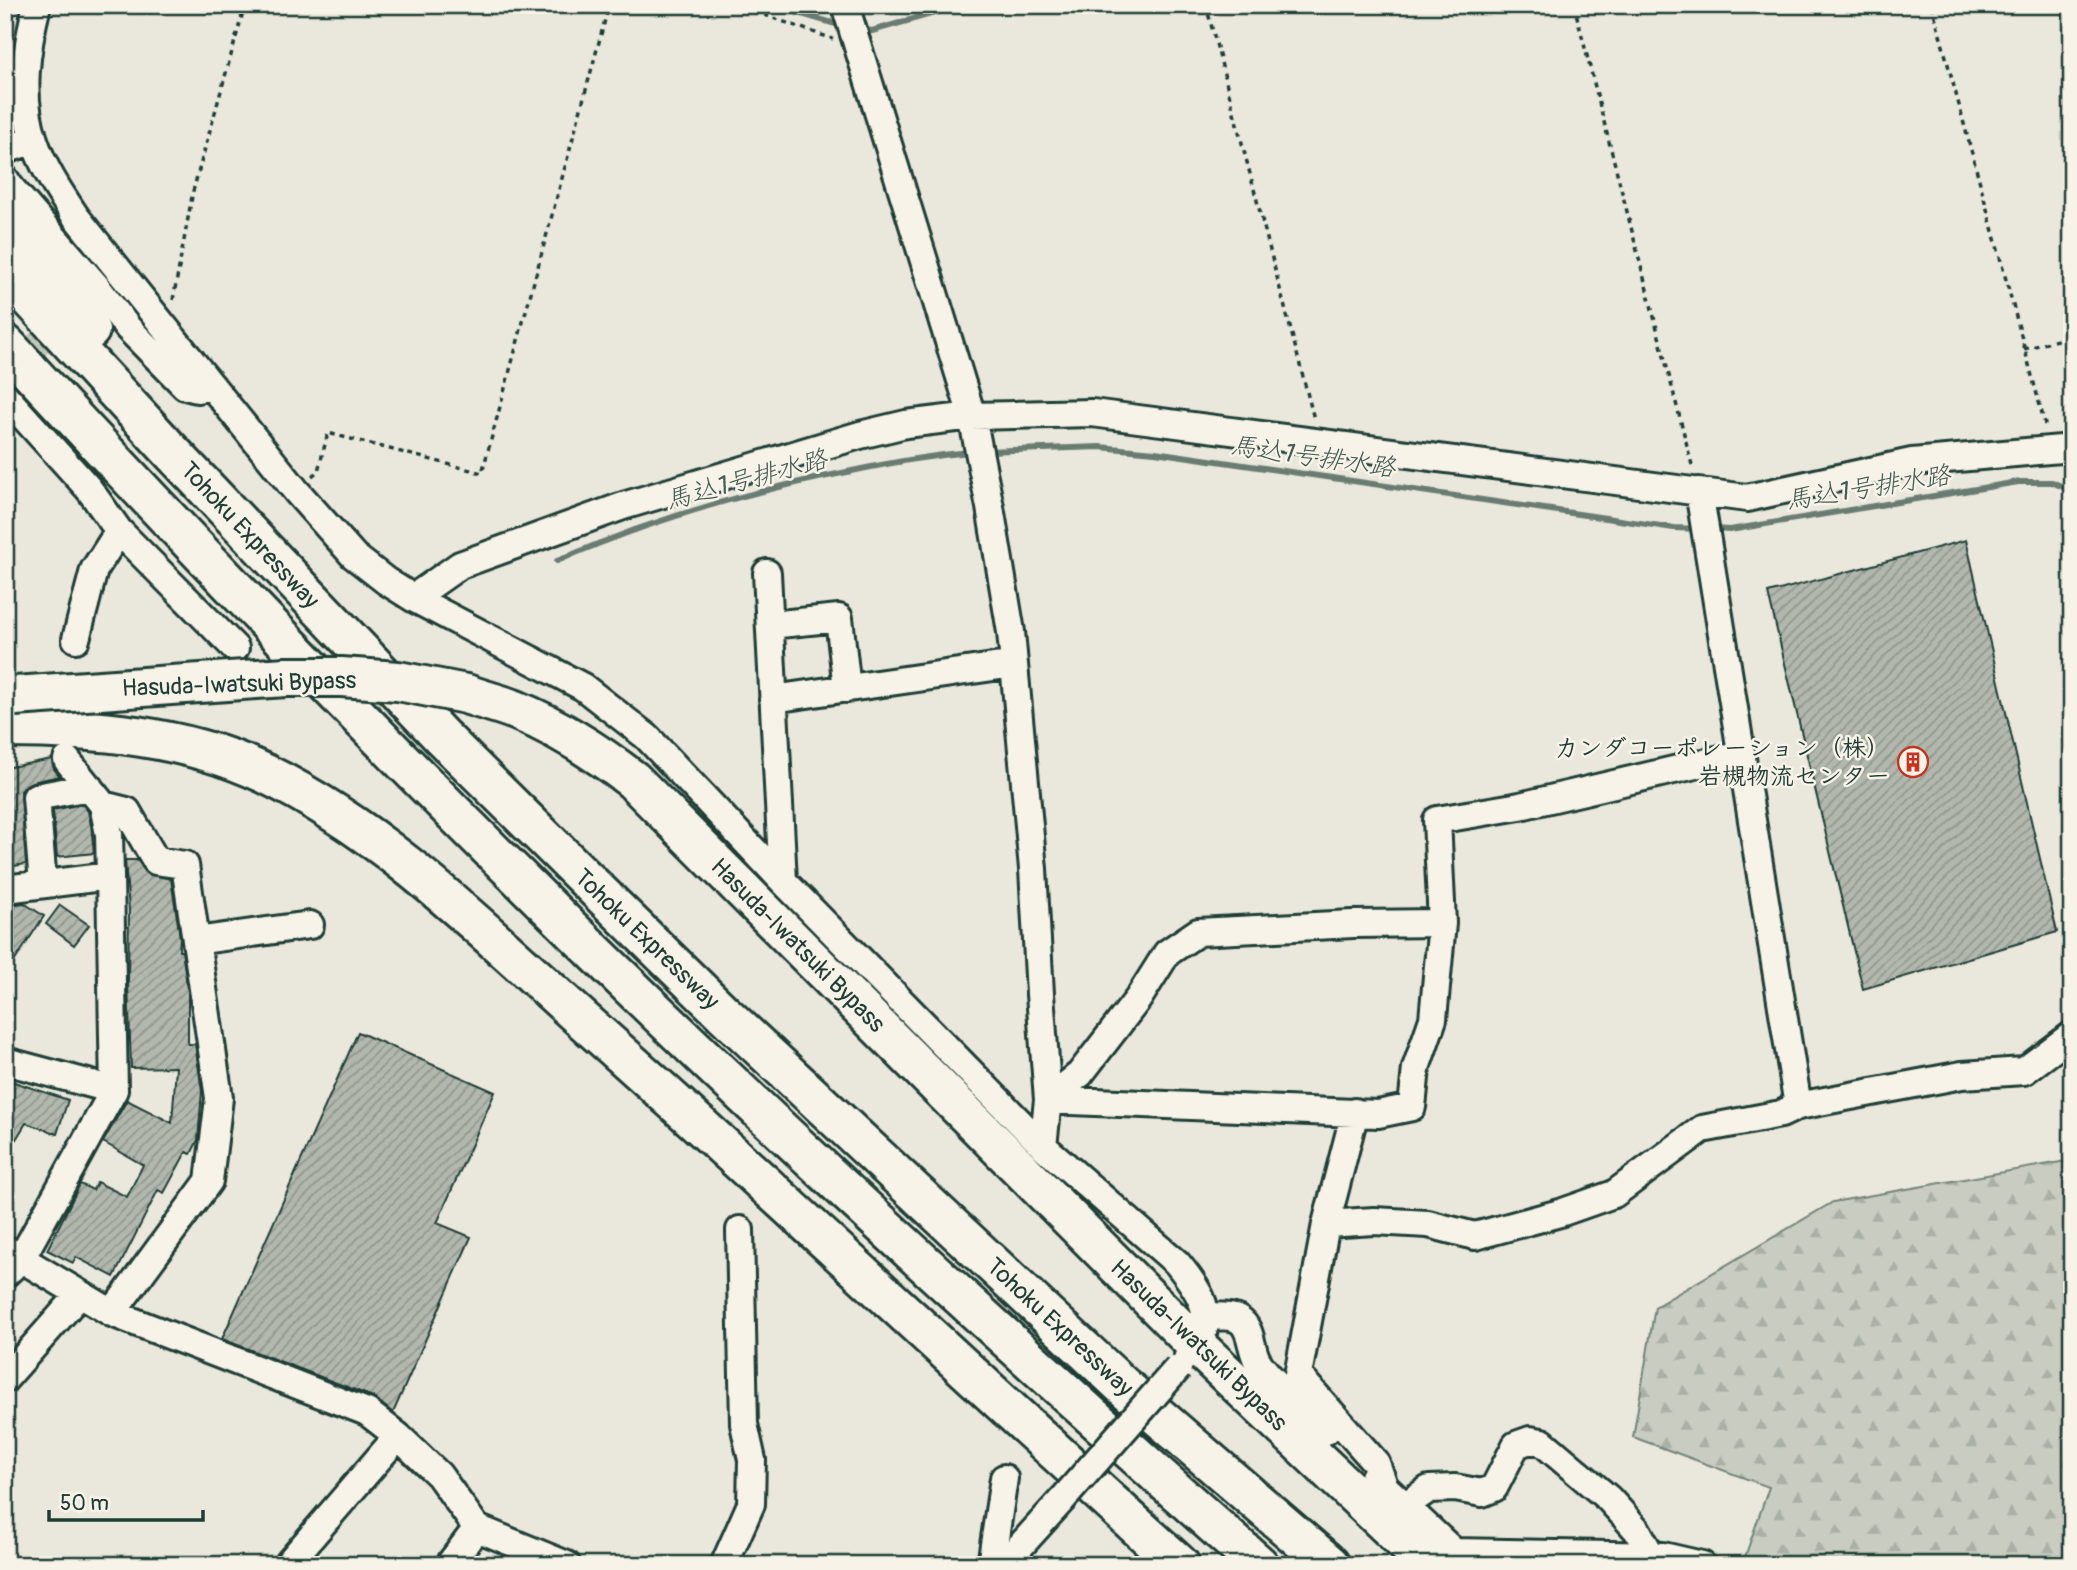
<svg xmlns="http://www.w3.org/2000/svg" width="2077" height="1570" viewBox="0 0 2077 1570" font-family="Pangolin,'Klee One',sans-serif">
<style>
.forest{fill:url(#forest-firs);stroke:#74847a;stroke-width:2}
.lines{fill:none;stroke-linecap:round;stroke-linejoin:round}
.stream{stroke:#6a7c72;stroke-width:6}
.building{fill:url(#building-hatch);stroke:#1f3d34;stroke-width:2}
.minor-tunnel{stroke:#c1c6bb;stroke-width:26;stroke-dasharray:26 13;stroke-linecap:butt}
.minor-casing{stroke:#1f3d34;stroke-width:32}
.highway-casing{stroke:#1f3d34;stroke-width:44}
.path{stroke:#1f3d34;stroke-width:3.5;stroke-dasharray:5 5;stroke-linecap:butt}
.minor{stroke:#f7f3e8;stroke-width:26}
.highway{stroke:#f7f3e8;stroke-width:38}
.minor-bridge-casing{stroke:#1f3d34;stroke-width:32;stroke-linecap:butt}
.highway-bridge-casing{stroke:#1f3d34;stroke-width:44;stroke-linecap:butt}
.minor-bridge{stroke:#f7f3e8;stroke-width:26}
.highway-bridge{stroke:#f7f3e8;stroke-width:38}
.labels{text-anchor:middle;stroke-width:5;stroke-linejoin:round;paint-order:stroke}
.street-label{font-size:24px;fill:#1f3d34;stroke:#f7f3e8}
.poi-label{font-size:24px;font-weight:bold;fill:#1f3d34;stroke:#f7f3e8;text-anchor:end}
.water-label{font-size:26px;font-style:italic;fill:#445c53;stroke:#f7f3e8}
</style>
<defs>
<pattern id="forest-firs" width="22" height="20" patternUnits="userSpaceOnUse" patternTransform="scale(1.75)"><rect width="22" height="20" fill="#c8ccc1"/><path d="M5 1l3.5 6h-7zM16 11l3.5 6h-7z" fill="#abb0a6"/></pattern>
<pattern id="building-hatch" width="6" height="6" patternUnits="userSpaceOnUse" patternTransform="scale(1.75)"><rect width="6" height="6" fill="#b2b8ae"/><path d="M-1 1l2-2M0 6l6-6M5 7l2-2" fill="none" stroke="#90978e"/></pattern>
</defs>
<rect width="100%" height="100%" fill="#eae8dd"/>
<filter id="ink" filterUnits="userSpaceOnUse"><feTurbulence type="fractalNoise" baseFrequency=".0143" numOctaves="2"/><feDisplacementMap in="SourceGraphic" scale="14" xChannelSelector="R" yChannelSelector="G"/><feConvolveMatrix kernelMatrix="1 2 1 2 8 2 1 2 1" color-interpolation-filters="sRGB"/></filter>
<g filter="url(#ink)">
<!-- forest -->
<path class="forest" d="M 2072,1160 L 2072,1565 L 1778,1565 L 1745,1557 L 1769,1487 L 1633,1437 L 1655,1307 L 1833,1202 Z"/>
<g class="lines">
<!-- stream -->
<path class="stream" d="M 771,5 L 846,27
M 860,29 L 872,31 L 962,5
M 987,451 L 1099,447 L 1155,452 L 1674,528 L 1699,529
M 1713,529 L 1730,530 L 2018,482 L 2052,482 L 2072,491
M 557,561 C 650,520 747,492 847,472 C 889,463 930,455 973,452"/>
</g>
<!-- building -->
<path class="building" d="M 1966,540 L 2057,932 L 1863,989 L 1768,593 Z
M 52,759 L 54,769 L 60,776 L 32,782 L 26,785 L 21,791 L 26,864 L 14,866 L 7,836 L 11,835 L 5,793 L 5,768 Z
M 82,804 L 88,811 L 91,825 L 94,853 L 57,857 L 53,810 Z
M 125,860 L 137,860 L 148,874 L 171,879 L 180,937 L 179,951 L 182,951 L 188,991 L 188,1044 L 195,1044 L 202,1091 L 198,1140 L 191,1154 L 186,1152 L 164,1193 L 158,1190 L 114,1277 L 76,1257 L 73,1263 L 47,1250 L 80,1184 L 93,1190 L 97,1182 L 127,1197 L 143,1165 L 103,1142 L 127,1100 L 172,1123 L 176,1067 L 131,1068 L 128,981 L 129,910 Z
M 24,903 L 44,916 L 5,976 L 5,920 L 16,904 Z
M 60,905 L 89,925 L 74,945 L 46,924 Z
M 358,1032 L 495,1092 L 437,1223 L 471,1237 L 393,1413 L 373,1397 L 222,1339 Z
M 5,1079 L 68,1100 L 57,1134 L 26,1123 L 5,1157 Z"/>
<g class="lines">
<!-- minor-tunnel -->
<path class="minor-tunnel" d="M 5,376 L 67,316"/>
<!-- minor casing -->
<g class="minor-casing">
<path id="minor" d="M 37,5 C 26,49 19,97 34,140 C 43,168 60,193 76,217 L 297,492 L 354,556 L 386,581 L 413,598 L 583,687 L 647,737 L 783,881 L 1043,1146 L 1177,1263 C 1203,1295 1220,1321 1188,1356
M 845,5 L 972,416 L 990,507 L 1011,632 L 1033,869 L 1040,994 L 1048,1100 L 1043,1146
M 5,150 L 34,140
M 5,179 L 11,188 L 97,287 L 128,328 L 185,386 L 197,389 L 212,386
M 5,396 L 89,489 L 119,531 L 235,648
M 1699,491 L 1798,1106
M 767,573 L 783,881
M 413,598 L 460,565 L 623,506 L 860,435 L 906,424 L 972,416 L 1092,413 L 1747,498 L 1912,462 L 2072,448
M 770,625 L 839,618 L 847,689
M 76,639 L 94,570 L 119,531
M 773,699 L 1014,664
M 67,760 L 103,805 L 127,811 L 156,861 L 185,865 L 219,1098 L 209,1181 L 112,1313
M 43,884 L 36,797 L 89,787
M 5,889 L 110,876
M 196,941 L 310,925
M 5,1061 L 114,1090
M 1048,1100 L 1080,1074 L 1138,999 L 1167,953 L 1198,932 L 1353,924 L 1442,923 L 1437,820 L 1520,806 L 1742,754
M 1048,1100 L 1378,1114 L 1412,1107 L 1416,1068 L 1433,1019 L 1442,923
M 1326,1224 L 1355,1112
M 5,1249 L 112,1313 L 367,1412 L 398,1436 L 439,1475 L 477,1528 L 567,1565
M 5,1274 L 21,1259 L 114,1090 L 110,876 L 109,834 L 103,805
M 1207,1316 C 1217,1317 1231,1315 1239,1320 C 1252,1328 1250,1347 1257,1360 C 1267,1379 1309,1414 1326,1431
M 5,1379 L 80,1294
M 1374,1477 L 1454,1552 L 1663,1556 L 1702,1565
M 1385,1488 L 1376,1463 L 1298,1375 L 1326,1224 L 1374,1221 L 1428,1224 L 1475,1236 L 1560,1213 L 1614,1194 L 1702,1129 L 1781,1114 L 1798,1106 L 1962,1075 L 2024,1071 L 2072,1035
M 1404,1506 L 1429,1489 L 1455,1488 L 1482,1493 L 1494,1488 L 1516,1445 L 1530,1440 L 1542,1442 L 1609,1499 L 1637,1530 L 1651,1555
M 287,1565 L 398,1436
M 449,1565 L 477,1528
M 724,1565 L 751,1504 L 752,1460 L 744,1424 L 740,1230
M 991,1565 L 1004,1478
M 1003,1565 L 1062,1500"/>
</g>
<!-- highway casing -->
<g class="highway-casing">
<path id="highway" d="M 5,227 L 81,316 L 90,330
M 5,271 L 168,448 L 441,736 L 599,892 L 723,1013 L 1124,1387 L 1330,1565
M 5,344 C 188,542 375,737 568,926 C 792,1146 1024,1357 1259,1565
M 466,694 C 483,700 501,704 518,711 C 559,728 598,753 633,780 L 1197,1346 L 1429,1565
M 5,728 C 93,728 185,735 266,774 C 391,835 490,938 593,1029 C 791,1205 983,1388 1180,1565"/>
</g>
<!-- path -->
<path class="path" d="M 736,5 L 833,39
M 1206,5 L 1314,419
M 1574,5 L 1693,469
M 1932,5 L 2046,428
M 173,300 L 193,191 L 245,5
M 2024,349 L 2072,336
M 312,476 L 318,471 L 328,433 L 482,473 L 609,5"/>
<!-- minor -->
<use href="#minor" class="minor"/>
<!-- highway -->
<use href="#highway" class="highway"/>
<!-- minor-bridge casing -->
<g class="minor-bridge-casing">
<path id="minor-bridge" d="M 1062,1500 L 1178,1368"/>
</g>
<!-- highway-bridge casing -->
<g class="highway-bridge-casing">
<path id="highway-bridge" d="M 15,696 L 286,677 L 341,677 L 398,681 L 466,694"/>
</g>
<!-- minor-bridge -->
<use href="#minor-bridge" class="minor-bridge"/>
<!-- highway-bridge -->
<use href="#highway-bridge" class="highway-bridge"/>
</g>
</g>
<!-- icons -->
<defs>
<g id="building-ring" transform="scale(1.575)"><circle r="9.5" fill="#f7f3e8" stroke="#c8321e" stroke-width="1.5"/><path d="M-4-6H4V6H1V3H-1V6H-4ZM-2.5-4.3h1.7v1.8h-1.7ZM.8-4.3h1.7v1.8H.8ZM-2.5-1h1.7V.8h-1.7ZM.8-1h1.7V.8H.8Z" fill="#c8321e"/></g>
</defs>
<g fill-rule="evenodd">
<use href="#building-ring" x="1913" y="762"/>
</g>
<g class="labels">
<!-- street labels -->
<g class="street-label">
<text transform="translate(250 535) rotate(47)" y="8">Tohoku Expressway</text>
<text transform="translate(239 684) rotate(-2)" y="8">Hasuda-Iwatsuki Bypass</text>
<text transform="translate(647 939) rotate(44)" y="8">Tohoku Expressway</text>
<text transform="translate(798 945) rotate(45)" y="8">Hasuda-Iwatsuki Bypass</text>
<text transform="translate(1060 1327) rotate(43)" y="8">Tohoku Expressway</text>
<text transform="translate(1199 1345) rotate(44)" y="8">Hasuda-Iwatsuki Bypass</text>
</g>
<!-- poi labels -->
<g class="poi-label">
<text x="1890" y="756">カンダコーポレーション（株）<tspan x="1890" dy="28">岩槻物流センター</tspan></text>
</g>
<!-- water labels -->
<g class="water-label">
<text transform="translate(1313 456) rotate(8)" y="9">馬込1号排水路</text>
<text transform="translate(746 479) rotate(-15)" y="9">馬込1号排水路</text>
<text transform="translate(1868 487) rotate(-9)" y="9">馬込1号排水路</text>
</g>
</g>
<!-- margin -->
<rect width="2077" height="1570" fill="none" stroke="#f7f3e8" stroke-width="28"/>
<rect x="14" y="14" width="2049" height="1542" fill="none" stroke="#1f3d34" stroke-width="2.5" filter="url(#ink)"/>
<!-- scale -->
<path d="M49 1510v10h154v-10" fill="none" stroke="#1f3d34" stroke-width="3.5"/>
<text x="60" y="1510" font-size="21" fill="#1f3d34" stroke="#f7f3e8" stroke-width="5" paint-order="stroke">50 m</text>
</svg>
